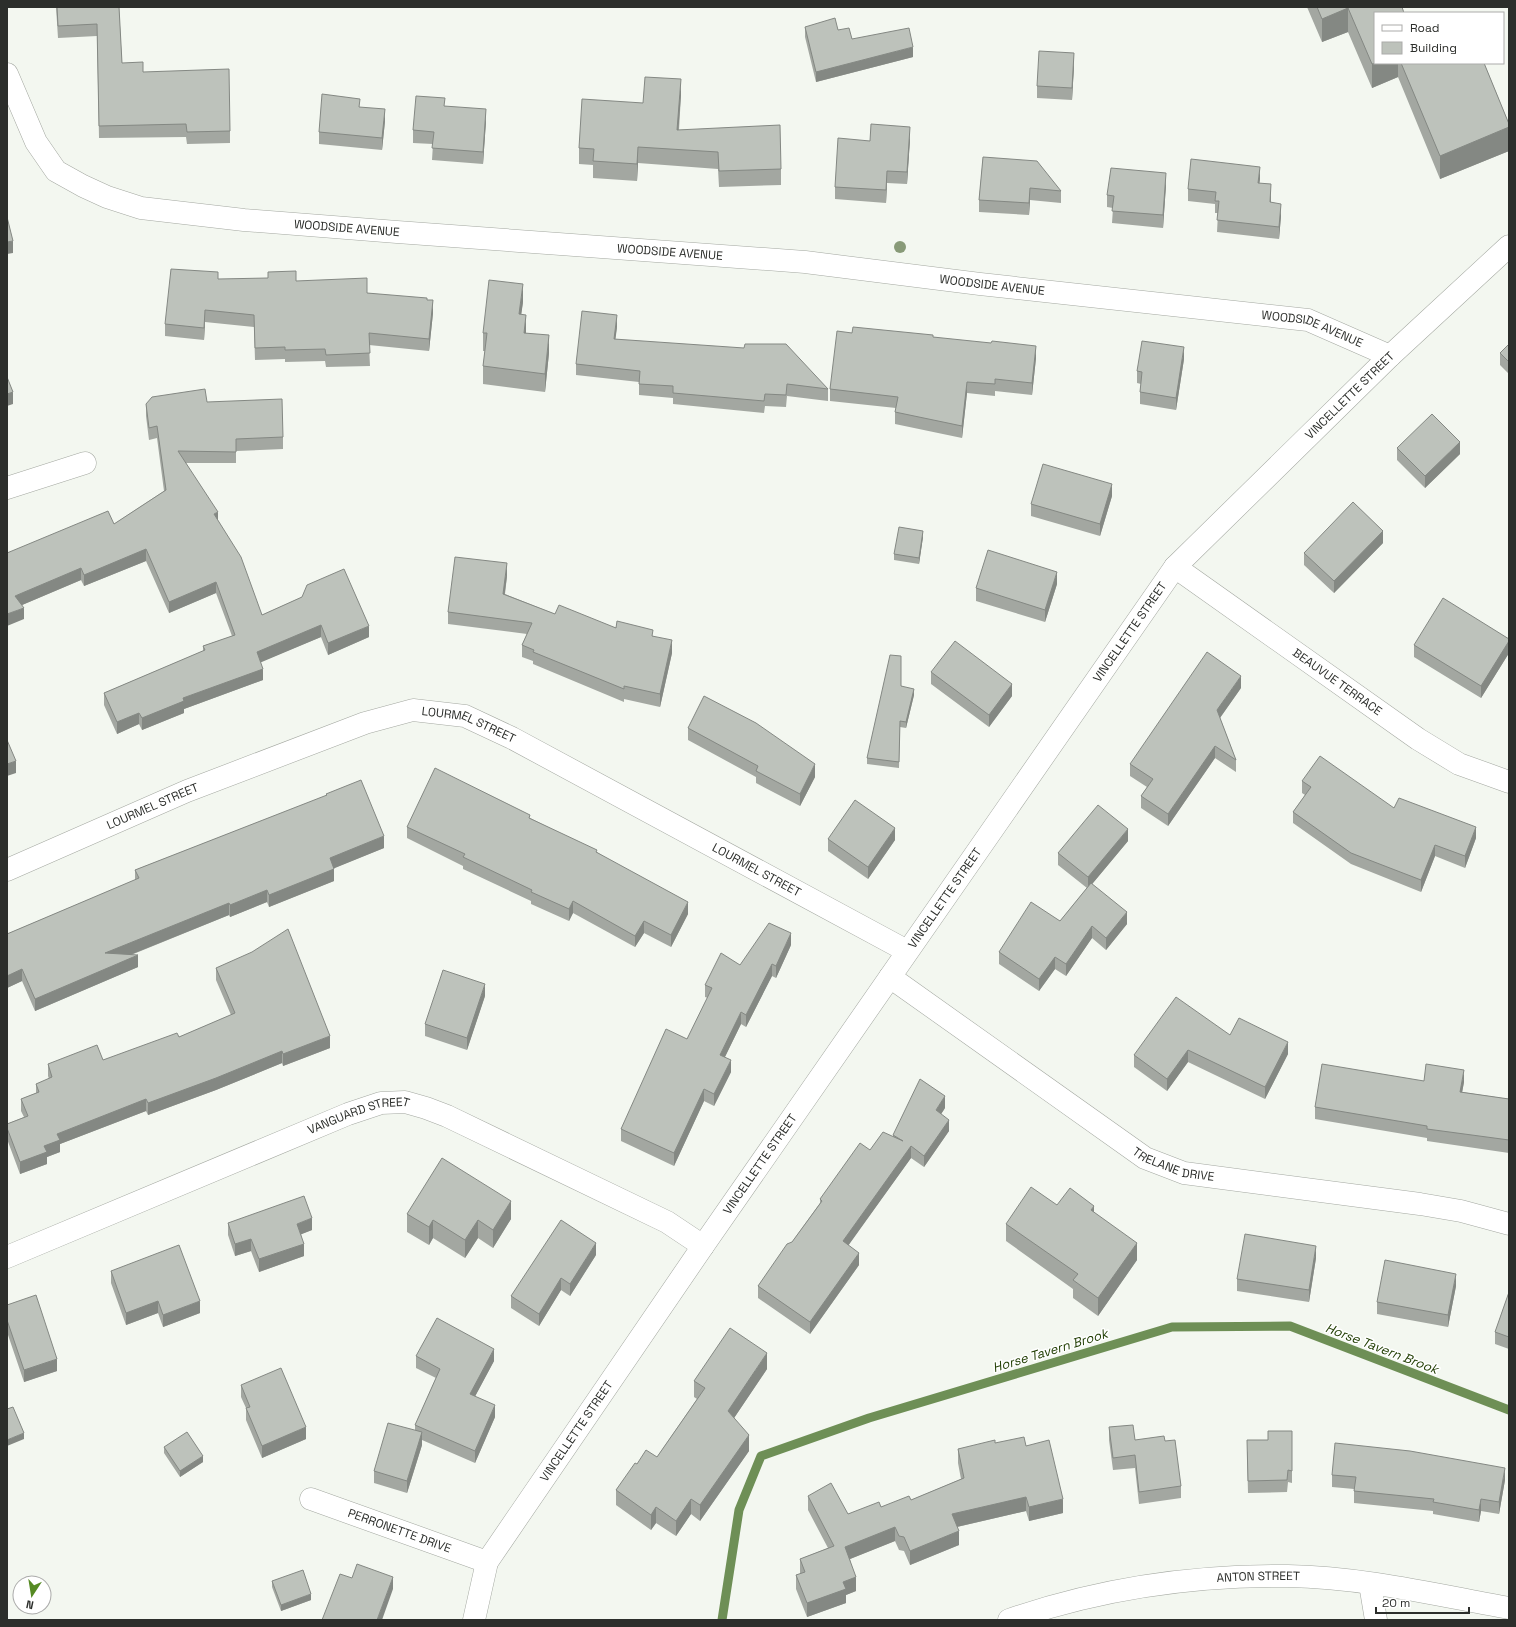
<svg xmlns="http://www.w3.org/2000/svg" width="1516" height="1627" viewBox="0 0 1516 1627" font-family="'Space Grotesk',sans-serif">
<style>
.lines{fill:none;stroke-linecap:round;stroke-linejoin:round}
.stream{stroke:#6e8f56;stroke-width:9}
.minor-casing{stroke:#a4a8a1;stroke-width:23}
.tertiary-casing{stroke:#a4a8a1;stroke-width:23}
.minor{stroke:#fff;stroke-width:22}
.tertiary{stroke:#fff;stroke-width:22}
.tree{fill:#889a78}
.wall{fill:#a3a7a1}
.shaded-wall{fill:#848883}
.building{fill:#bdc2bb;stroke:#848883}
.labels{text-anchor:middle;stroke-width:3;stroke-linejoin:round;paint-order:stroke}
.street-label{font-size:12px;fill:#2c2e2b;stroke:#fff}
.water-label{font-size:13px;font-style:italic;fill:#223f04;stroke:#fff}
</style>
<rect width="100%" height="100%" fill="#f3f7f0"/>
<g class="lines">
<!-- stream -->
<path class="stream" d="M 722,1620 L 739,1510 L 761,1456 L 869,1418 L 1172,1327 L 1290,1326 L 1509,1410"/>
<!-- minor casing -->
<g class="minor-casing">
<g id="minor">
<path id="s1" d="M 7,74 L 36,142 L 56,171 L 83,186 L 107,197 L 141,208 L 244,220 L 397,232 L 805,262 L 980,284 L 1308,320 L 1390,356"/>
<path d="M 7,488 L 85,463"/>
<path id="s2" d="M 1175,567 L 1418,739 L 1459,764 L 1509,782"/>
<path id="s3" d="M 7,870 L 187,791 L 365,723 L 413,710 L 465,716 L 512,738 L 907,951"/>
<path id="s4" d="M 890,977 L 1145,1158 L 1184,1173 L 1420,1204 L 1461,1211 L 1509,1224"/>
<path id="s5" d="M 7,1257 L 348,1114 L 381,1103 L 405,1102 L 426,1108 L 447,1116 L 667,1222 L 703,1246"/>
<path id="s6" d="M 311,1499 L 487,1562"/>
<path d="M 1370,1584 L 1376,1620"/>
</g>
</g>
<!-- tertiary casing -->
<g class="tertiary-casing">
<g id="tertiary">
<path id="s7" d="M 474,1620 L 487,1562 L 703,1246 L 1175,567 L 1390,356 L 1509,246"/>
<path id="s8" d="M 1009,1620 C 1098,1589 1194,1575 1288,1576 C 1361,1577 1437,1595 1509,1608"/>
</g>
</g>
<!-- minor -->
<use href="#minor" class="minor"/>
<!-- tertiary -->
<use href="#tertiary" class="tertiary"/>
</g>
<!-- trees -->
<circle class="tree" cx="900" cy="247" r="6"/>
<!-- wall -->
<path class="wall" d="M 56,7 L 119,7 L 122,63 L 143,72 L 230,131 L 230,143 L 187,144 L 186,137 L 99,138 L 97,36 L 58,38 Z
M 1307,7 L 1402,7 L 1375,63 L 1484,63 L 1509,124 L 1509,151 L 1440,179 L 1398,77 L 1372,88 L 1348,32 L 1322,42 Z
M 805,27 L 838,30 L 852,39 L 913,57 L 816,82 L 805,37 Z
M 1074,66 L 1072,100 L 1037,98 L 1037,86 Z
M 681,95 L 679,130 L 781,169 L 781,185 L 719,187 L 718,169 L 638,163 L 637,181 L 593,178 L 593,165 L 579,164 L 579,148 L 643,103 Z
M 445,106 L 486,121 L 483,164 L 432,160 L 433,144 L 413,143 L 413,130 Z
M 385,121 L 382,150 L 319,144 L 319,132 Z
M 910,139 L 907,184 L 887,183 L 886,203 L 835,199 L 835,187 L 870,141 Z
M 983,157 L 1061,191 L 1061,203 L 1030,200 L 1029,215 L 979,212 L 979,200 Z
M 1260,179 L 1259,183 L 1271,197 L 1271,202 L 1281,216 L 1279,239 L 1217,232 L 1218,213 L 1215,213 L 1215,204 L 1188,201 L 1188,189 Z
M 1166,185 L 1163,228 L 1112,223 L 1113,208 L 1107,207 L 1107,195 Z
M 218,279 L 296,281 L 367,293 L 427,300 L 433,313 L 429,351 L 369,345 L 370,366 L 326,367 L 325,361 L 285,362 L 285,359 L 255,360 L 254,327 L 205,322 L 204,340 L 165,336 L 165,324 Z
M 523,302 L 521,314 L 526,333 L 549,353 L 545,392 L 483,384 L 483,366 L 485,351 L 483,351 L 483,333 Z
M 617,327 L 615,339 L 828,389 L 828,401 L 787,396 L 786,407 L 765,406 L 764,413 L 673,404 L 673,398 L 639,395 L 639,382 L 576,375 L 576,364 Z
M 852,333 L 933,337 L 1036,358 L 1032,395 L 995,391 L 995,396 L 967,393 L 962,438 L 895,424 L 895,412 L 896,408 L 830,401 L 830,389 Z
M 1509,344 L 1509,374 L 1500,365 L 1500,353 Z
M 1184,359 L 1176,410 L 1140,404 L 1140,392 L 1141,384 L 1137,383 L 1137,371 Z
M 207,402 L 283,437 L 283,449 L 236,451 L 236,463 L 186,463 L 218,521 L 262,615 L 302,597 L 369,637 L 328,655 L 321,637 L 260,662 L 263,680 L 184,709 L 184,713 L 142,730 L 139,724 L 117,734 L 104,705 L 104,693 L 203,651 L 203,646 L 232,636 L 216,593 L 169,613 L 146,561 L 84,586 L 81,580 L 22,605 L 24,619 L 7,553 L 114,524 L 164,491 L 157,438 L 149,440 L 146,416 L 146,404 Z
M 1397,448 L 1460,454 L 1425,488 L 1397,460 Z
M 1112,496 L 1100,536 L 1031,516 L 1031,504 Z
M 923,537 L 919,564 L 894,560 L 894,554 Z
M 1383,543 L 1334,593 L 1304,565 L 1304,553 Z
M 507,576 L 505,594 L 555,614 L 653,636 L 672,653 L 660,707 L 624,699 L 624,702 L 533,664 L 533,661 L 522,657 L 522,645 L 527,634 L 448,624 L 448,612 Z
M 1057,584 L 1045,622 L 976,601 L 976,588 Z
M 1509,639 L 1509,653 L 1481,698 L 1414,657 L 1414,645 Z
M 931,672 L 1012,696 L 989,727 L 931,684 Z
M 901,686 L 914,695 L 906,728 L 900,727 L 899,768 L 867,764 L 867,758 Z
M 1241,688 L 1220,718 L 1236,760 L 1236,772 L 1215,758 L 1168,826 L 1141,808 L 1141,796 L 1147,787 L 1130,776 L 1130,764 Z
M 688,728 L 815,777 L 800,806 L 756,783 L 756,777 L 688,740 Z
M 1302,781 L 1394,808 L 1476,838 L 1465,868 L 1435,856 L 1421,892 L 1351,864 L 1293,823 L 1293,812 L 1305,795 L 1302,793 Z
M 326,794 L 384,848 L 334,868 L 334,881 L 269,907 L 267,902 L 230,917 L 229,915 L 131,955 L 138,967 L 35,1011 L 22,981 L 7,988 L 7,934 L 135,880 L 135,870 L 326,796 Z
M 530,818 L 597,852 L 688,914 L 671,947 L 644,933 L 635,947 L 573,913 L 569,921 L 531,904 L 531,901 L 463,869 L 463,866 L 407,838 L 407,827 Z
M 828,839 L 895,840 L 868,879 L 828,851 Z
M 1128,841 L 1092,884 L 1127,924 L 1106,950 L 1092,938 L 1066,976 L 1055,969 L 1039,991 L 999,964 L 999,952 L 1060,921 L 1087,888 L 1058,865 L 1058,853 Z
M 791,945 L 776,978 L 772,976 L 746,1027 L 741,1024 L 725,1057 L 731,1072 L 714,1106 L 704,1101 L 674,1166 L 621,1141 L 621,1129 L 687,1039 L 708,998 L 705,997 L 705,985 L 740,965 Z
M 216,968 L 330,1048 L 283,1066 L 282,1063 L 216,1090 L 148,1115 L 146,1111 L 60,1144 L 60,1152 L 47,1157 L 47,1164 L 20,1174 L 7,1139 L 7,1124 L 24,1117 L 21,1111 L 21,1099 L 36,1093 L 36,1084 L 49,1079 L 48,1076 L 48,1064 L 103,1060 L 179,1037 L 231,1015 L 216,980 Z
M 485,996 L 467,1050 L 425,1036 L 425,1024 Z
M 1230,1035 L 1288,1054 L 1265,1099 L 1188,1062 L 1167,1091 L 1134,1067 L 1134,1055 Z
M 1424,1081 L 1464,1082 L 1462,1092 L 1509,1099 L 1509,1153 L 1427,1141 L 1427,1138 L 1315,1119 L 1315,1107 Z
M 945,1108 L 941,1114 L 949,1131 L 924,1167 L 911,1158 L 848,1245 L 859,1265 L 810,1334 L 758,1298 L 758,1286 L 792,1242 L 820,1203 L 820,1199 L 870,1150 L 893,1137 L 893,1135 Z
M 1057,1205 L 1094,1212 L 1137,1260 L 1098,1316 L 1073,1298 L 1073,1289 L 1006,1241 L 1006,1224 Z
M 407,1214 L 511,1219 L 493,1248 L 478,1238 L 465,1258 L 433,1238 L 429,1245 L 407,1232 Z
M 228,1223 L 312,1230 L 301,1234 L 304,1256 L 259,1272 L 251,1251 L 235,1256 L 228,1235 Z
M 596,1255 L 570,1296 L 561,1290 L 539,1326 L 511,1308 L 511,1296 Z
M 1316,1258 L 1309,1302 L 1237,1291 L 1237,1279 Z
M 111,1271 L 200,1313 L 163,1327 L 158,1313 L 126,1325 L 111,1283 Z
M 1456,1286 L 1448,1327 L 1377,1314 L 1377,1302 Z
M 1509,1292 L 1509,1349 L 1495,1344 L 1495,1332 Z
M 7,1305 L 57,1371 L 24,1382 L 7,1332 Z
M 416,1356 L 494,1361 L 475,1396 L 495,1417 L 475,1463 L 422,1440 L 422,1445 L 407,1493 L 374,1483 L 374,1471 L 415,1431 L 415,1425 L 436,1378 L 416,1368 Z
M 767,1369 L 734,1418 L 749,1451 L 700,1521 L 691,1514 L 676,1536 L 656,1523 L 651,1530 L 616,1505 L 616,1490 L 637,1464 L 657,1457 L 697,1399 L 694,1397 L 694,1381 Z
M 241,1385 L 306,1439 L 262,1458 L 246,1420 L 246,1408 L 241,1397 Z
M 1109,1427 L 1135,1440 L 1165,1441 L 1181,1486 L 1181,1498 L 1139,1504 L 1135,1468 L 1113,1470 L 1109,1440 Z
M 1292,1431 L 1292,1483 L 1288,1482 L 1287,1492 L 1248,1493 L 1247,1452 L 1268,1440 Z
M 995,1443 L 1026,1446 L 1063,1513 L 1029,1521 L 1026,1511 L 957,1527 L 959,1545 L 910,1565 L 904,1551 L 899,1550 L 895,1541 L 850,1559 L 856,1591 L 846,1595 L 846,1603 L 807,1617 L 796,1589 L 796,1575 L 800,1574 L 800,1559 L 828,1548 L 808,1510 L 808,1496 L 848,1514 L 881,1507 L 911,1500 L 961,1479 L 958,1463 L 958,1449 Z
M 164,1447 L 203,1462 L 180,1477 L 164,1453 Z
M 1332,1475 L 1505,1480 L 1499,1514 L 1481,1511 L 1479,1522 L 1433,1514 L 1433,1511 L 1354,1503 L 1354,1489 L 1332,1487 Z
M 272,1581 L 311,1600 L 281,1611 L 272,1587 Z"/>
<!-- shaded-wall -->
<path class="shaded-wall" d="M 1348,8 L 1348,32 L 1322,42 L 1322,19 Z
M 913,47 L 913,57 L 816,82 L 816,72 Z
M 1074,53 L 1074,66 L 1072,100 L 1072,88 Z
M 1375,63 L 1398,63 L 1398,77 L 1372,88 L 1372,64 Z
M 681,79 L 681,95 L 677,146 L 677,130 Z
M 385,109 L 385,121 L 382,150 L 382,138 Z
M 486,109 L 486,121 L 483,164 L 483,152 Z
M 910,127 L 910,139 L 907,184 L 907,172 Z
M 1509,127 L 1509,151 L 1440,179 L 1440,156 Z
M 638,147 L 638,163 L 637,181 L 637,164 Z
M 1260,167 L 1260,179 L 1258,195 L 1258,183 Z
M 887,171 L 887,183 L 886,203 L 886,190 Z
M 1166,173 L 1166,185 L 1163,228 L 1163,215 Z
M 1271,184 L 1271,197 L 1270,214 L 1270,202 Z
M 1030,188 L 1030,200 L 1029,215 L 1029,203 Z
M 1281,204 L 1281,216 L 1279,239 L 1279,227 Z
M 13,241 L 13,253 L 7,254 L 7,242 Z
M 523,284 L 523,302 L 519,331 L 519,314 Z
M 433,300 L 433,313 L 429,351 L 429,339 Z
M 205,310 L 205,322 L 204,340 L 204,328 Z
M 526,315 L 526,332 L 524,351 L 524,333 Z
M 617,315 L 617,327 L 614,351 L 614,339 Z
M 549,335 L 549,353 L 545,392 L 545,374 Z
M 1036,346 L 1036,358 L 1032,395 L 1032,383 Z
M 1184,347 L 1184,359 L 1176,410 L 1176,398 Z
M 967,382 L 967,393 L 962,438 L 962,426 Z
M 13,392 L 13,404 L 7,406 L 7,394 Z
M 1460,442 L 1460,454 L 1425,488 L 1425,476 Z
M 1112,484 L 1112,496 L 1100,536 L 1100,524 Z
M 218,512 L 218,523 L 214,514 Z
M 923,531 L 923,537 L 919,564 L 919,558 Z
M 1383,531 L 1383,543 L 1334,593 L 1334,581 Z
M 146,549 L 146,561 L 84,586 L 84,575 Z
M 507,563 L 507,576 L 503,606 L 503,594 Z
M 81,568 L 81,580 L 15,608 L 15,596 Z
M 1057,572 L 1057,584 L 1045,622 L 1045,610 Z
M 216,582 L 216,593 L 169,613 L 169,602 Z
M 24,608 L 24,619 L 7,626 L 7,614 Z
M 321,625 L 321,637 L 257,664 L 257,652 Z
M 369,626 L 369,637 L 328,655 L 328,643 Z
M 672,640 L 672,653 L 660,707 L 660,694 Z
M 1509,641 L 1509,653 L 1481,698 L 1481,686 Z
M 263,669 L 263,680 L 184,709 L 184,713 L 142,730 L 142,718 L 183,698 Z
M 1241,676 L 1241,688 L 1217,722 L 1217,710 Z
M 1012,684 L 1012,696 L 989,727 L 989,715 Z
M 914,689 L 914,695 L 906,728 L 906,722 Z
M 139,713 L 139,724 L 117,734 L 117,722 Z
M 1215,746 L 1215,758 L 1168,826 L 1168,814 Z
M 16,761 L 16,773 L 7,776 L 7,764 Z
M 815,764 L 815,777 L 800,806 L 800,794 Z
M 1476,827 L 1476,838 L 1465,868 L 1465,856 Z
M 895,828 L 895,840 L 868,879 L 868,867 Z
M 1128,829 L 1128,841 L 1088,889 L 1088,877 Z
M 384,836 L 384,848 L 330,870 L 330,858 Z
M 1435,845 L 1435,856 L 1421,892 L 1421,880 Z
M 334,869 L 334,881 L 269,907 L 269,895 Z
M 267,890 L 267,902 L 230,917 L 230,905 Z
M 573,901 L 573,913 L 569,921 L 569,909 Z
M 688,902 L 688,914 L 671,947 L 671,935 Z
M 229,903 L 229,915 L 105,965 L 105,953 Z
M 1127,912 L 1127,924 L 1106,950 L 1106,938 Z
M 644,921 L 644,933 L 635,947 L 635,936 Z
M 1092,926 L 1092,938 L 1066,976 L 1066,964 Z
M 791,933 L 791,945 L 776,978 L 776,966 Z
M 138,955 L 138,967 L 35,1011 L 35,999 Z
M 1055,957 L 1055,969 L 1039,991 L 1039,979 Z
M 772,964 L 772,976 L 746,1027 L 746,1015 Z
M 22,969 L 22,981 L 7,988 L 7,976 Z
M 485,984 L 485,996 L 467,1050 L 467,1038 Z
M 741,1012 L 741,1024 L 720,1067 L 720,1055 Z
M 330,1036 L 330,1048 L 283,1066 L 283,1054 Z
M 1288,1042 L 1288,1054 L 1265,1099 L 1265,1087 Z
M 1188,1050 L 1188,1062 L 1167,1091 L 1167,1079 Z
M 282,1051 L 282,1063 L 216,1090 L 148,1115 L 148,1103 Z
M 731,1060 L 731,1072 L 714,1106 L 714,1094 Z
M 1464,1070 L 1464,1082 L 1460,1104 L 1460,1092 Z
M 704,1089 L 704,1101 L 674,1166 L 674,1153 Z
M 945,1096 L 945,1108 L 936,1122 L 936,1110 Z
M 146,1099 L 146,1111 L 60,1144 L 60,1152 L 47,1157 L 47,1164 L 20,1174 L 20,1162 L 44,1146 L 57,1134 Z
M 949,1120 L 949,1131 L 924,1167 L 924,1156 Z
M 911,1146 L 911,1158 L 843,1253 L 843,1241 Z
M 511,1201 L 511,1219 L 493,1248 L 493,1230 Z
M 1094,1206 L 1094,1224 L 1091,1210 Z
M 312,1218 L 312,1230 L 297,1236 L 297,1224 Z
M 433,1220 L 433,1238 L 429,1245 L 429,1227 Z
M 478,1220 L 478,1238 L 465,1258 L 465,1240 Z
M 251,1239 L 251,1251 L 235,1256 L 235,1244 Z
M 596,1243 L 596,1255 L 570,1296 L 570,1284 Z
M 1137,1243 L 1137,1260 L 1098,1316 L 1098,1298 Z
M 304,1244 L 304,1256 L 259,1272 L 259,1259 Z
M 1316,1246 L 1316,1258 L 1309,1302 L 1309,1290 Z
M 859,1253 L 859,1265 L 810,1334 L 810,1322 Z
M 1456,1274 L 1456,1286 L 1448,1327 L 1448,1315 Z
M 561,1278 L 561,1290 L 539,1326 L 539,1314 Z
M 158,1301 L 158,1313 L 126,1325 L 126,1313 Z
M 200,1301 L 200,1313 L 163,1327 L 163,1315 Z
M 494,1349 L 494,1361 L 470,1406 L 470,1394 Z
M 767,1353 L 767,1369 L 728,1427 L 728,1411 Z
M 57,1359 L 57,1371 L 24,1382 L 24,1370 Z
M 495,1405 L 495,1417 L 475,1463 L 475,1451 Z
M 306,1427 L 306,1439 L 262,1458 L 262,1446 Z
M 422,1432 L 422,1445 L 407,1493 L 407,1481 Z
M 24,1433 L 24,1439 L 7,1446 L 7,1440 Z
M 749,1435 L 749,1451 L 700,1521 L 700,1505 Z
M 203,1456 L 203,1462 L 180,1477 L 180,1471 Z
M 1505,1468 L 1505,1480 L 1499,1514 L 1499,1502 Z
M 1026,1497 L 1026,1511 L 952,1528 L 952,1514 Z
M 691,1499 L 691,1514 L 676,1536 L 676,1521 Z
M 1063,1499 L 1063,1513 L 1029,1521 L 1029,1507 Z
M 1481,1499 L 1481,1511 L 1479,1522 L 1479,1510 Z
M 656,1507 L 656,1523 L 651,1530 L 651,1515 Z
M 895,1527 L 895,1541 L 845,1561 L 845,1547 Z
M 959,1531 L 959,1545 L 910,1565 L 910,1551 Z
M 393,1577 L 393,1589 L 382,1620 L 377,1620 Z
M 856,1577 L 856,1591 L 846,1595 L 846,1603 L 807,1617 L 807,1603 L 843,1582 Z
M 311,1594 L 311,1600 L 281,1611 L 281,1605 Z"/>
<!-- building -->
<path class="building" d="M 57,7 L 119,7 L 122,63 L 143,62 L 143,72 L 229,69 L 230,131 L 187,132 L 186,124 L 99,126 L 97,24 L 58,26 Z
M 1317,7 L 1402,7 L 1404,13 L 1375,13 L 1375,63 L 1372,64 L 1348,8 L 1322,19 Z
M 835,18 L 838,30 L 849,28 L 852,39 L 909,28 L 913,47 L 816,72 L 805,27 Z
M 1039,51 L 1074,53 L 1072,88 L 1037,86 Z
M 1401,63 L 1484,63 L 1509,124 L 1509,127 L 1440,156 Z
M 645,77 L 681,79 L 677,130 L 780,125 L 781,169 L 719,171 L 718,152 L 638,147 L 637,164 L 593,161 L 594,149 L 579,148 L 582,99 L 643,103 Z
M 322,94 L 360,99 L 359,107 L 385,109 L 382,138 L 319,132 Z
M 416,96 L 445,98 L 444,106 L 486,109 L 483,152 L 432,148 L 434,132 L 413,130 Z
M 871,124 L 910,127 L 907,172 L 887,171 L 886,190 L 835,187 L 838,138 L 870,141 Z
M 983,157 L 1037,161 L 1061,191 L 1030,188 L 1029,203 L 979,200 Z
M 1191,159 L 1260,167 L 1258,183 L 1271,184 L 1270,202 L 1281,204 L 1279,227 L 1217,220 L 1219,201 L 1215,201 L 1216,192 L 1188,189 Z
M 1111,168 L 1166,173 L 1163,215 L 1112,211 L 1114,196 L 1107,195 Z
M 7,217 L 13,241 L 7,242 Z
M 171,269 L 218,272 L 218,279 L 268,278 L 268,272 L 296,271 L 296,281 L 367,278 L 367,293 L 427,298 L 427,300 L 433,300 L 429,339 L 369,333 L 370,353 L 326,355 L 325,349 L 285,350 L 285,347 L 255,348 L 254,315 L 205,310 L 204,328 L 165,324 Z
M 489,280 L 523,284 L 519,314 L 526,315 L 524,333 L 549,335 L 545,374 L 483,366 L 487,333 L 483,333 Z
M 582,311 L 617,315 L 614,339 L 744,348 L 745,344 L 786,344 L 828,389 L 787,384 L 786,395 L 765,394 L 764,401 L 673,393 L 673,386 L 639,384 L 640,371 L 576,364 Z
M 853,327 L 933,335 L 933,337 L 991,343 L 992,341 L 1036,346 L 1032,383 L 995,379 L 995,384 L 967,382 L 962,426 L 895,412 L 898,397 L 830,389 L 837,331 L 852,333 Z
M 1142,341 L 1184,347 L 1176,398 L 1140,392 L 1142,372 L 1137,371 Z
M 1509,344 L 1509,362 L 1500,353 Z
M 7,377 L 13,392 L 7,394 Z
M 205,389 L 207,402 L 282,399 L 283,437 L 236,439 L 236,452 L 178,451 L 218,512 L 214,514 L 241,557 L 262,615 L 302,597 L 307,585 L 344,569 L 369,626 L 328,643 L 321,625 L 257,652 L 263,669 L 183,698 L 184,701 L 142,718 L 139,713 L 117,722 L 104,693 L 205,650 L 203,646 L 235,635 L 216,582 L 169,602 L 146,549 L 84,575 L 81,568 L 15,596 L 24,608 L 7,614 L 7,553 L 108,511 L 114,524 L 166,490 L 157,426 L 149,428 L 146,404 L 152,397 Z
M 1432,414 L 1460,442 L 1425,476 L 1397,448 Z
M 1043,464 L 1112,484 L 1100,524 L 1031,504 Z
M 1353,502 L 1383,531 L 1334,581 L 1304,553 Z
M 899,527 L 923,531 L 919,558 L 894,554 Z
M 988,550 L 1057,572 L 1045,610 L 976,588 Z
M 455,557 L 507,563 L 503,594 L 555,614 L 559,605 L 616,628 L 617,621 L 653,630 L 652,636 L 672,640 L 660,694 L 624,686 L 624,689 L 533,652 L 534,650 L 522,645 L 532,623 L 448,612 Z
M 1443,598 L 1509,639 L 1509,641 L 1481,686 L 1414,645 Z
M 955,641 L 1012,684 L 989,715 L 931,672 Z
M 1207,652 L 1241,676 L 1217,710 L 1236,760 L 1215,746 L 1168,814 L 1141,796 L 1153,779 L 1130,764 Z
M 890,655 L 901,656 L 901,686 L 914,689 L 906,722 L 900,721 L 899,762 L 867,758 Z
M 704,696 L 756,723 L 815,764 L 800,794 L 756,771 L 758,766 L 688,728 Z
M 7,740 L 16,761 L 7,764 Z
M 1320,756 L 1394,808 L 1399,798 L 1476,827 L 1465,856 L 1435,845 L 1421,880 L 1351,853 L 1293,812 L 1311,787 L 1302,781 Z
M 435,768 L 530,815 L 529,818 L 597,850 L 596,852 L 688,902 L 671,935 L 644,921 L 635,936 L 573,901 L 569,909 L 531,892 L 532,890 L 463,857 L 465,854 L 407,827 Z
M 361,780 L 384,836 L 330,858 L 334,869 L 269,895 L 267,890 L 230,905 L 229,903 L 105,953 L 138,955 L 35,999 L 22,969 L 7,976 L 7,934 L 139,878 L 135,870 L 327,795 L 326,794 Z
M 855,800 L 895,828 L 868,867 L 828,839 Z
M 1098,805 L 1128,829 L 1088,877 L 1058,853 Z
M 1091,883 L 1127,912 L 1106,938 L 1092,926 L 1066,964 L 1055,957 L 1039,979 L 999,952 L 1031,902 L 1060,921 Z
M 769,923 L 791,933 L 776,966 L 772,964 L 746,1015 L 741,1012 L 720,1055 L 731,1060 L 714,1094 L 704,1089 L 674,1153 L 621,1129 L 666,1029 L 687,1039 L 712,988 L 705,985 L 721,953 L 740,965 Z
M 288,929 L 330,1036 L 283,1054 L 282,1051 L 216,1078 L 148,1103 L 146,1099 L 57,1134 L 60,1140 L 44,1146 L 47,1152 L 20,1162 L 7,1128 L 7,1124 L 28,1116 L 21,1099 L 39,1092 L 36,1084 L 52,1077 L 48,1064 L 97,1045 L 103,1060 L 177,1033 L 179,1037 L 235,1013 L 216,968 L 252,952 Z
M 443,970 L 485,984 L 467,1038 L 425,1024 Z
M 1176,997 L 1230,1035 L 1239,1018 L 1288,1042 L 1265,1087 L 1188,1050 L 1167,1079 L 1134,1055 Z
M 1322,1064 L 1424,1081 L 1426,1064 L 1464,1070 L 1460,1092 L 1509,1099 L 1509,1140 L 1427,1129 L 1427,1126 L 1315,1107 Z
M 920,1079 L 945,1096 L 936,1110 L 949,1120 L 924,1156 L 911,1146 L 843,1241 L 859,1253 L 810,1322 L 758,1286 L 787,1244 L 792,1242 L 822,1201 L 820,1199 L 860,1143 L 870,1150 L 883,1132 L 903,1141 L 893,1135 Z
M 442,1158 L 511,1201 L 493,1230 L 478,1220 L 465,1240 L 433,1220 L 429,1227 L 407,1214 Z
M 1031,1187 L 1057,1205 L 1070,1188 L 1094,1206 L 1091,1210 L 1137,1243 L 1098,1298 L 1073,1280 L 1078,1274 L 1006,1224 Z
M 304,1196 L 312,1218 L 297,1224 L 304,1244 L 259,1259 L 251,1239 L 235,1244 L 228,1223 Z
M 561,1220 L 596,1243 L 570,1284 L 561,1278 L 539,1314 L 511,1296 Z
M 1245,1234 L 1316,1246 L 1309,1290 L 1237,1279 Z
M 179,1245 L 200,1301 L 163,1315 L 158,1301 L 126,1313 L 111,1271 Z
M 1385,1260 L 1456,1274 L 1448,1315 L 1377,1302 Z
M 1509,1292 L 1509,1337 L 1495,1332 Z
M 36,1295 L 57,1359 L 24,1370 L 7,1320 L 7,1305 Z
M 437,1318 L 494,1349 L 470,1394 L 495,1405 L 475,1451 L 415,1425 L 440,1369 L 416,1356 Z
M 730,1328 L 767,1353 L 728,1411 L 749,1435 L 700,1505 L 691,1499 L 676,1521 L 656,1507 L 651,1515 L 616,1490 L 635,1463 L 637,1464 L 646,1450 L 657,1457 L 705,1388 L 694,1381 Z
M 281,1368 L 306,1427 L 262,1446 L 246,1408 L 250,1407 L 241,1385 Z
M 13,1407 L 24,1433 L 7,1440 L 7,1409 Z
M 388,1423 L 422,1432 L 407,1481 L 374,1471 Z
M 1133,1425 L 1135,1440 L 1164,1436 L 1165,1441 L 1175,1440 L 1181,1486 L 1139,1492 L 1135,1455 L 1113,1458 L 1109,1427 Z
M 1268,1431 L 1292,1431 L 1292,1471 L 1288,1470 L 1287,1480 L 1248,1481 L 1247,1440 L 1268,1440 Z
M 187,1432 L 203,1456 L 180,1471 L 164,1447 Z
M 1024,1437 L 1026,1446 L 1049,1440 L 1063,1499 L 1029,1507 L 1026,1497 L 952,1514 L 959,1531 L 910,1551 L 904,1537 L 899,1536 L 895,1527 L 845,1547 L 856,1577 L 843,1582 L 846,1589 L 807,1603 L 796,1575 L 805,1572 L 800,1559 L 834,1546 L 808,1496 L 831,1483 L 848,1514 L 879,1502 L 881,1507 L 909,1496 L 911,1500 L 964,1478 L 958,1449 L 995,1440 L 995,1443 Z
M 1335,1443 L 1410,1451 L 1505,1468 L 1499,1502 L 1481,1499 L 1479,1510 L 1433,1502 L 1434,1499 L 1354,1491 L 1356,1477 L 1332,1475 Z
M 357,1564 L 393,1577 L 377,1620 L 322,1620 L 340,1574 L 352,1578 Z
M 303,1570 L 311,1594 L 281,1605 L 272,1581 Z"/>
<g class="labels">
<!-- street labels -->
<g class="street-label">
<text dy="4" stroke="none"><textPath href="#s1" startOffset="409">WOODSIDE AVENUE</textPath></text>
<text dy="4" stroke="none"><textPath href="#s1" startOffset="733">WOODSIDE AVENUE</textPath></text>
<text dy="4" stroke="none"><textPath href="#s1" startOffset="1057">WOODSIDE AVENUE</textPath></text>
<text dy="4" stroke="none"><textPath href="#s1" startOffset="1381">WOODSIDE AVENUE</textPath></text>
<text dy="4" stroke="none"><textPath href="#s7" startOffset="1514">VINCELLETTE STREET</textPath></text>
<text dy="4" stroke="none"><textPath href="#s7" startOffset="1190">VINCELLETTE STREET</textPath></text>
<text dy="4" stroke="none"><textPath href="#s2" startOffset="199">BEAUVUE TERRACE</textPath></text>
<text dy="4" stroke="none"><textPath href="#s3" startOffset="495">LOURMEL STREET</textPath></text>
<text dy="4" stroke="none"><textPath href="#s3" startOffset="159">LOURMEL STREET</textPath></text>
<text dy="4" stroke="none"><textPath href="#s3" startOffset="819">LOURMEL STREET</textPath></text>
<text dy="4" stroke="none"><textPath href="#s7" startOffset="866">VINCELLETTE STREET</textPath></text>
<text dy="4" stroke="none"><textPath href="#s5" startOffset="380">VANGUARD STREET</textPath></text>
<text dy="4" stroke="none"><textPath href="#s4" startOffset="342">TRELANE DRIVE</textPath></text>
<text dy="4" stroke="none"><textPath href="#s7" startOffset="542">VINCELLETTE STREET</textPath></text>
<text dy="4" stroke="none"><textPath href="#s7" startOffset="218">VINCELLETTE STREET</textPath></text>
<text dy="4" stroke="none"><textPath href="#s6" startOffset="94">PERRONETTE DRIVE</textPath></text>
<text dy="4" stroke="none"><textPath href="#s8" startOffset="254">ANTON STREET</textPath></text>
</g>
<!-- water labels -->
<g class="water-label">
<text transform="translate(1382 1348) rotate(21)" y="5">Horse Tavern Brook</text>
<text transform="translate(1050 1350) rotate(-17)" y="5">Horse Tavern Brook</text>
</g>
</g>
<!-- border -->
<rect width="1516" height="1627" fill="none" stroke="#2c2e2b" stroke-width="16"/>
<!-- legend -->
<rect x="1374" y="12" width="130" height="52" fill="#ffffff" stroke="#ababaa"/>
<rect x="1382" y="25" width="20" height="6" fill="#ffffff" stroke="#ababaa"/>
<text x="1410" y="32" font-size="12" fill="#2c2e2b">Road</text>
<rect x="1382" y="42" width="20" height="12" fill="#bdc2bb" stroke="#ababaa"/>
<text x="1410" y="52" font-size="12" fill="#2c2e2b">Building</text>
<!-- north arrow -->
<g transform="translate(32 1595) rotate(192)"><circle r="19" fill="#ffffff" stroke="#ababaa"/>
<path d="M0-3L7 15L0 10L-7 15Z" fill="#558a23"/>
<text y="-6" font-size="11" font-weight="bold" text-anchor="middle" fill="#2c2e2b">N</text>
</g>
<!-- scale -->
<path d="M1376 1607v6h93v-6" fill="none" stroke="#2c2e2b" stroke-width="2"/>
<text x="1382" y="1607" font-size="12" fill="#2c2e2b" stroke="#ffffff" stroke-width="3" paint-order="stroke">20 m</text>
</svg>
